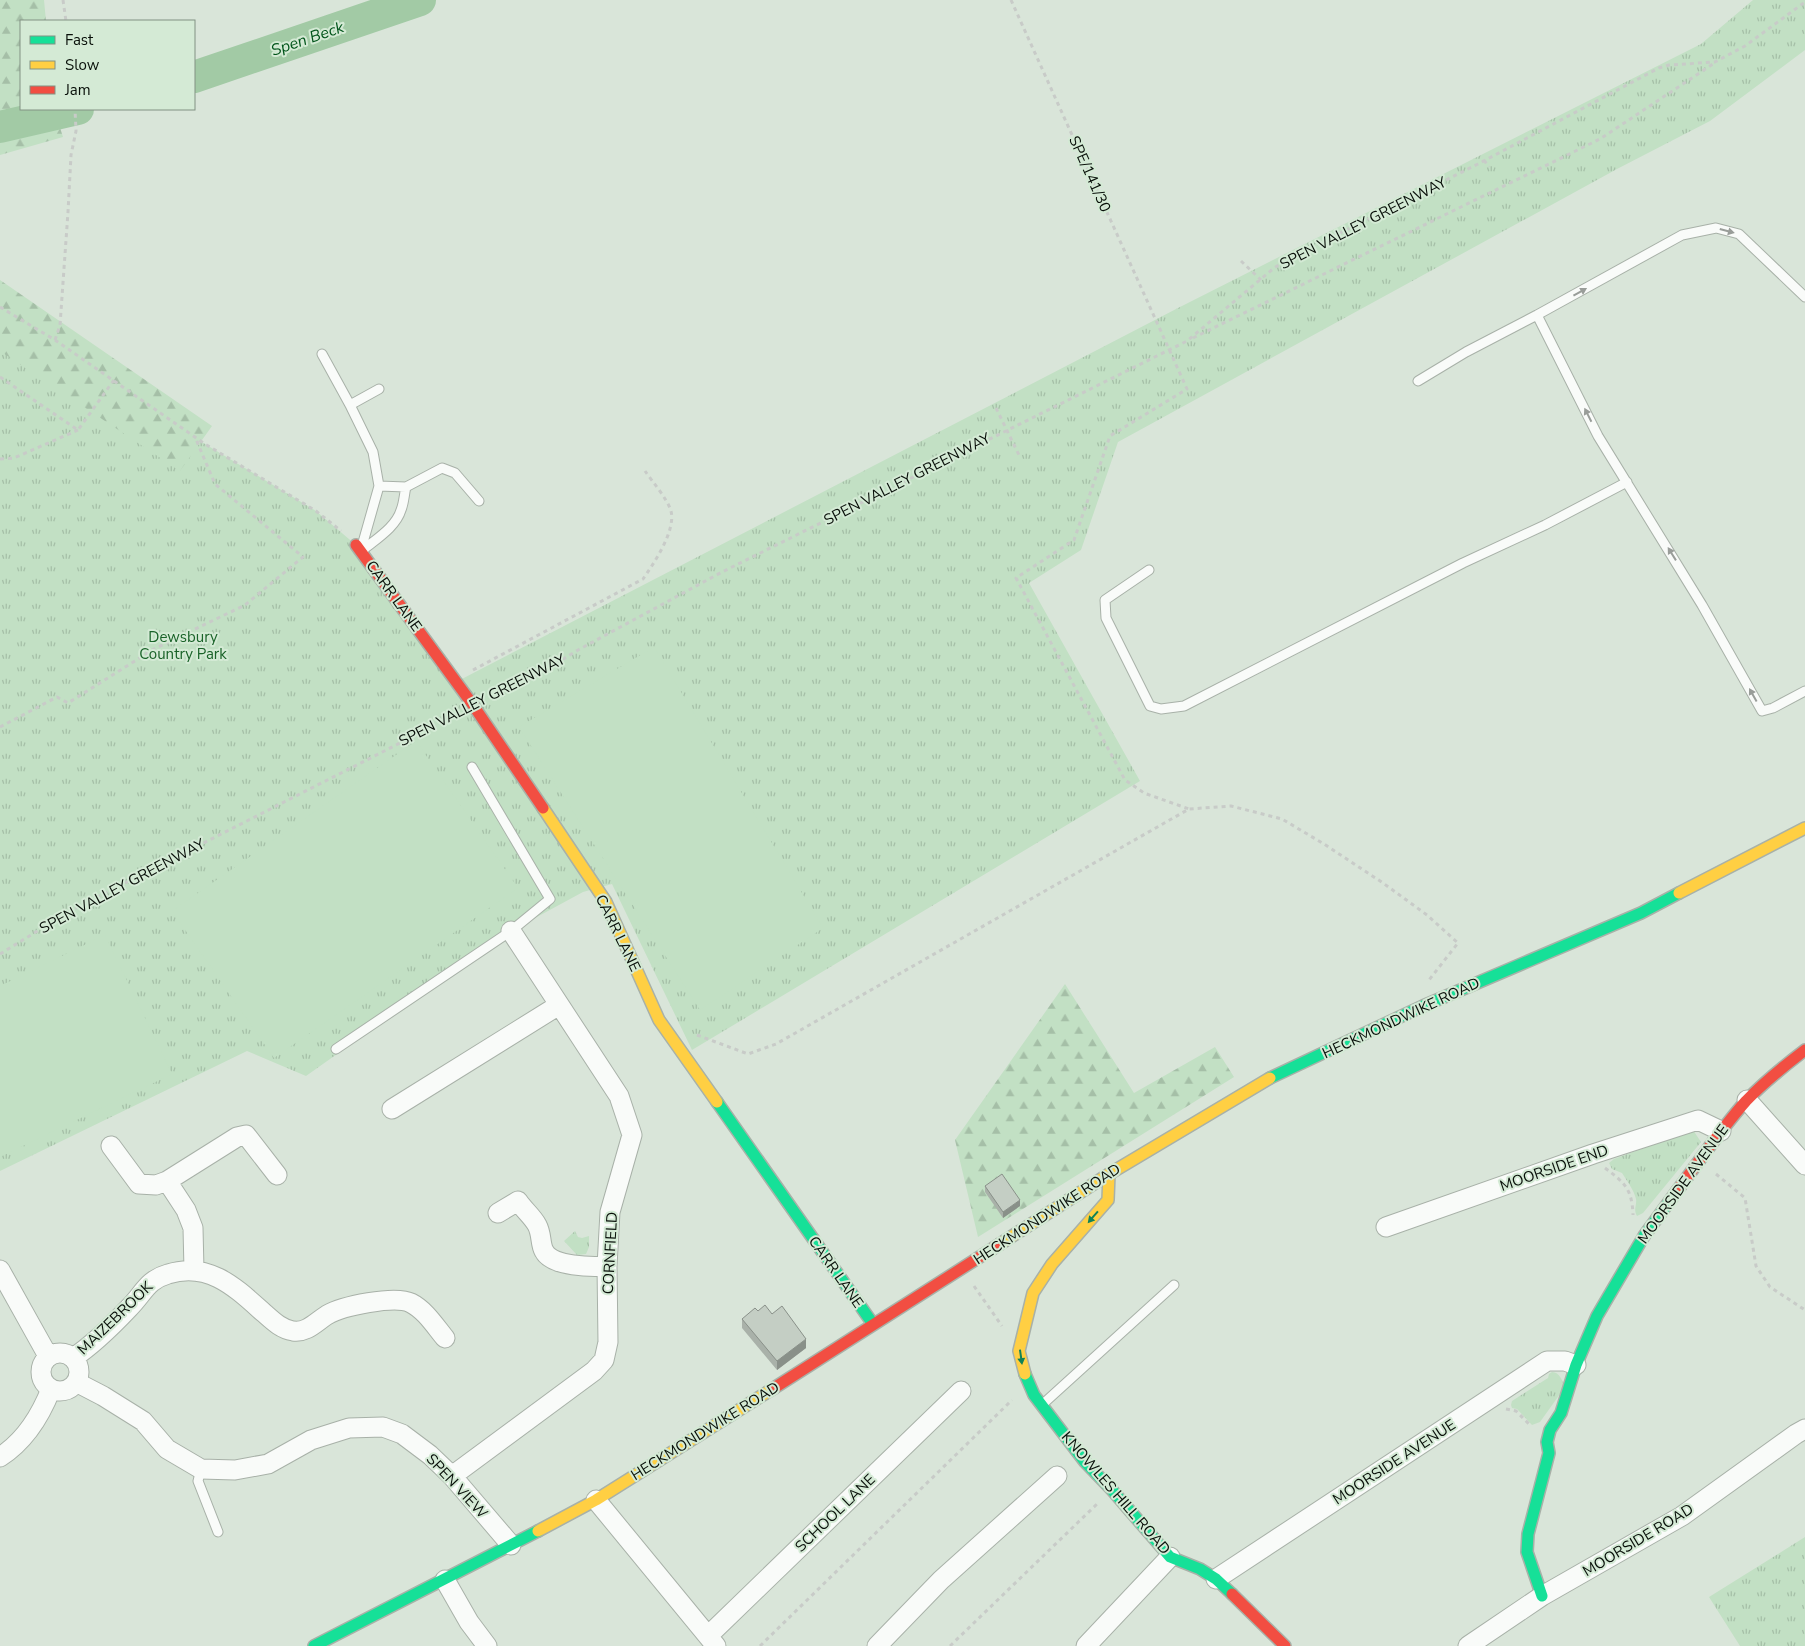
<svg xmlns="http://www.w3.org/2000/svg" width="1805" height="1646" viewBox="0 0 1805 1646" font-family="'Nunito Sans',sans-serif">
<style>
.grass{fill:url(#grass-tufts)}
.forest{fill:url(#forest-firs)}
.pitch{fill:#c2e0c4}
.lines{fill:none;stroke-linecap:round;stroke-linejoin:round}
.river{stroke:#a2caa5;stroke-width:32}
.lane-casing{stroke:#a8b1a8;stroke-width:11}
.street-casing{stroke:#a8b1a8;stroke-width:21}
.fast-casing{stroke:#a8b1a8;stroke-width:14}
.slow-casing{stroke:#a8b1a8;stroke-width:14}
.jam-casing{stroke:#a8b1a8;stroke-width:14}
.path{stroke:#c8cbc8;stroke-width:3;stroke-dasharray:4 4;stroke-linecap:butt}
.lane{stroke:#f9fbf9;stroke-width:9}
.street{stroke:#f9fbf9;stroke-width:19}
.fast{stroke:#16e098;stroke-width:11}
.slow{stroke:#ffcf43;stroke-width:11}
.jam{stroke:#f24e42;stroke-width:11}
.path-bridge{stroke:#c8cbc8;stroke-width:3;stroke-dasharray:4 4;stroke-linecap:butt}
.wall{fill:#a9b1a9}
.shaded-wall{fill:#899089}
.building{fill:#c4cec4;stroke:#899089}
.oneway{fill:#999d99}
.oneway2{fill:#108258}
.labels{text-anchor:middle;stroke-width:4;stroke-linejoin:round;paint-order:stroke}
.street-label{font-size:15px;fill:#080f09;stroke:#d4ead5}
.park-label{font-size:15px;fill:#1a6329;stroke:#d4ead5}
.water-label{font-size:16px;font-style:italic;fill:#00541a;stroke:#d4ead5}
</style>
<defs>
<pattern id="grass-tufts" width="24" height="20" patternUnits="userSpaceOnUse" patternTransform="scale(1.25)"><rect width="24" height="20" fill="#c2e0c4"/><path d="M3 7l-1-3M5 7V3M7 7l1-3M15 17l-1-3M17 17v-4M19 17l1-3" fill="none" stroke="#a5bfa7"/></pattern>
<pattern id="forest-firs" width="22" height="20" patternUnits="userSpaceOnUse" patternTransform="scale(1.25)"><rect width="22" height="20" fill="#c2e0c4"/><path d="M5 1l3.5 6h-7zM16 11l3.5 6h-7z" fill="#a5bfa7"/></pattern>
</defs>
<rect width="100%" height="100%" fill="#d9e5d9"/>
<!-- grass -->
<path class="grass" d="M 1753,0 L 1805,0 L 1805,50 L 1710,121 L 1617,169 L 1118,442 L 1081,550 L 1029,583 L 1140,781 L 692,1050 L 612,884 L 583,892 L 511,931 L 306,1076 L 247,1051 L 0,1171 L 0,301 L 205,444 L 316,511 L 356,545 L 456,682 L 1178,308 L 1701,44 Z
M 1693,1130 L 1701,1142 L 1643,1213 L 1637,1216 C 1633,1209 1637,1206 1636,1199 C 1634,1190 1627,1181 1622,1173 L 1612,1169 L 1609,1163 L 1614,1159 Z
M 575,1231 L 578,1237 L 582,1238 L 589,1236 L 589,1247 L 586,1254 L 577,1255 L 564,1241 Z
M 1552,1372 C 1560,1372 1562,1381 1565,1387 L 1540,1422 L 1532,1425 L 1517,1409 L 1512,1408 L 1511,1405 L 1512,1401 L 1548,1378 L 1549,1374 Z
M 1805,1537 L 1805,1646 L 1740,1646 L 1709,1597 Z"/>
<!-- forest -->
<path class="forest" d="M 0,0 L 44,0 L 46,21 L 21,21 L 21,109 L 54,109 L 63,137 L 0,155 Z
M 0,280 L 212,426 L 180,471 L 0,351 Z
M 1065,984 L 1134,1093 L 1215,1047 L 1234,1077 L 978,1237 L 955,1140 Z"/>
<!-- pitch -->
<path class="pitch" d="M 654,647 L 823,928 L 700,1010 L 519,727 Z
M 416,741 L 518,888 L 274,1058 L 172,911 Z
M 105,935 L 172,1074 L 0,1157 L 0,986 Z"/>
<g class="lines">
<!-- river -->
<path class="river" d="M 194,77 L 420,0
M 0,127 L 78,109"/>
<!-- lane casing -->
<g class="lane-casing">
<path id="lane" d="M 1537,315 L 1598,436 L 1702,605 L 1762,711 L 1773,708 L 1805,691
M 322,354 L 350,405
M 1418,381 L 1466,352 L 1537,315 L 1682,235 L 1716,228 L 1739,234 L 1805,297
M 379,486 L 406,487 L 442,468 L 455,473 L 479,501
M 362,546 L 379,486 L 373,452 L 350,405 L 379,389
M 363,550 C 376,539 396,527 401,510 C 404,503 404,495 406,487
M 1149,570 L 1105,600 L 1106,618 L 1150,706 L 1161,709 L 1184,706 L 1463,563 L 1545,525 L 1627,482
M 336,1049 L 511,931 L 550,899 L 472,767
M 1044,1403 L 1174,1285
M 201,1469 L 198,1481 L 218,1532"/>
</g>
<!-- street casing -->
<g class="street-casing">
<path id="street" d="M 1747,1100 L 1805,1165
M 392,1109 L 559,1005
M 111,1146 L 139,1184 L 156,1185 L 167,1181 L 237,1137 L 246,1135 L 277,1175
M 167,1181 L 186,1210 L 193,1228 L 194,1270
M 498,1213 L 518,1201 C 524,1210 532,1216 537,1225 C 542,1234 540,1244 544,1251 C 552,1267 592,1267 607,1266
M 1386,1227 L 1593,1154 L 1698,1120 L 1721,1131
M 0,1270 L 48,1356
M41 1372a19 19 0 1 1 38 0a19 19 0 1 1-38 0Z
M 73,1358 C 94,1344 112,1326 129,1308 C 144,1293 147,1280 168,1274 C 209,1261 236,1288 264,1313 C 273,1321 281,1329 293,1331 C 307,1333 316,1322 327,1315 C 342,1306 395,1295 411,1303 C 425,1310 435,1326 445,1338
M 76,1382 L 103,1396 L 143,1421 L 167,1449 L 201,1469 L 235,1470 L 268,1464 L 311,1440 L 349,1428 L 383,1427 L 402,1434 L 430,1455 L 452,1476 L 511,1545
M 0,1457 C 25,1441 40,1417 51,1389
M 452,1476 L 594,1371 L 604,1360 L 608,1342 L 607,1266 L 610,1212 L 632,1135 L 619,1096 L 511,931
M 596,1500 L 716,1646
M 1216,1579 L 1547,1361 L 1565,1361 L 1576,1365
M 445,1580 L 469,1622 L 487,1646
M 709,1635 L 961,1391
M 877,1646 L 941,1580 L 1057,1476
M 1086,1646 L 1170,1557
M 1468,1646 L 1542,1596 L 1682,1516 L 1796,1434 L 1805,1429"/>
</g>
<!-- fast casing -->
<g class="fast-casing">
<path id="fast" d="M 1270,1078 L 1423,1006 L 1641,913 L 1679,893
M 717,1102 L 873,1324
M 1025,1374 L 1034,1395 L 1085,1462 L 1112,1490 L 1170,1557 L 1200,1569 L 1216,1579 L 1232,1594
M 1542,1596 L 1527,1552 L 1528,1534 L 1549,1453 L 1547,1442 L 1550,1430 L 1561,1413 L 1576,1365 L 1597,1316 L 1644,1236 L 1677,1191
M 314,1646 L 538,1531"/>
</g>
<!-- slow casing -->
<g class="slow-casing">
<path id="slow" d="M 543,808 L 606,902 L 659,1020 L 717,1102
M 1679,893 L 1805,828
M 1000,1244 L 1109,1174 L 1270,1078
M 1025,1374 L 1019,1351 L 1033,1293 L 1052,1264 L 1108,1200 L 1109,1174
M 538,1531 L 596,1500 L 774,1388"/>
</g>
<!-- jam casing -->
<g class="jam-casing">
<path id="jam" d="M 356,545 L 473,705 L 543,808
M 1677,1191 C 1700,1160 1721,1129 1746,1101 C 1764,1082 1784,1066 1805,1050
M 774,1388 L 1000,1244
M 1232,1594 L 1285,1646"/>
</g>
<!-- path -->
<path class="path" d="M 63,0 L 66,21
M 1011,0 L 1187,389 L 1110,436 L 1074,540 L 1016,578 L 1125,780 L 1144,793 L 1189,809
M 1484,160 L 1489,167
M 1241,261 L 1261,280
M 0,307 L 55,340 L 205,444 L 316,511 L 341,531
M 1193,338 L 1600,139 L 1713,64
M 55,340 L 60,325 L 68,212 L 71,155 L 76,131 L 75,109
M 0,377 L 78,430 L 114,380
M 0,459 L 14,458 L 78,430
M 473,670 L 643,579 C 654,563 676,531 671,511 C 668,500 652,481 645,471
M 492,697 L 532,678 L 578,650 L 722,572 L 1187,341 L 1274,268 L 1290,258 L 1478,164 L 1659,68 L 1669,65 L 1715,62 L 1745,46 L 1805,2
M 0,727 L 57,697 L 68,703 L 154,649 L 245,605 L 303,557 L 215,484 L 195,437
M 0,954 L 70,911 L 455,715
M 697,1035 L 748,1054 L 776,1044 L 1189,809 L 1231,806 L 1282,819 L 1324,844 L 1383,883 L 1427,915 L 1458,943 L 1429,980
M 1605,1168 C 1625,1183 1632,1189 1633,1215
M 1716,1174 L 1745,1198 L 1756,1266 L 1770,1287 L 1805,1310
M 974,1286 L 1002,1326
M 1506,1409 L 1516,1411 L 1529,1424
M 760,1646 L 1012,1400
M 950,1646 L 1097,1504"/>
<!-- lane -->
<use href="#lane" class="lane"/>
<!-- street -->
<use href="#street" class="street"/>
<!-- fast -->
<use href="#fast" class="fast"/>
<!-- slow -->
<use href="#slow" class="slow"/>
<!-- jam -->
<use href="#jam" class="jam"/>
<!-- path-bridge -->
<path class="path-bridge" d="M 996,408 L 1019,455"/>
</g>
<!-- wall -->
<path class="wall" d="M 985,1186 L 1020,1206 L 1003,1218 L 985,1192 Z
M 742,1319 L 806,1348 L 777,1370 L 742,1328 Z"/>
<!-- shaded-wall -->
<path class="shaded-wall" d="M 1020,1200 L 1020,1206 L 1003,1218 L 1003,1212 Z
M 806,1339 L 806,1348 L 777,1370 L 777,1361 Z"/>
<!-- building -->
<path class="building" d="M 1002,1174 L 1020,1200 L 1003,1212 L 985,1186 Z
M 765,1305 L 772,1314 L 782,1306 L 806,1339 L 777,1361 L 742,1319 L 755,1308 L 758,1311 Z"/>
<!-- one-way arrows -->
<defs><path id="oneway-solid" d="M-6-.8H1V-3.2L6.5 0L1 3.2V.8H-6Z" transform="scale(1.25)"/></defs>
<g class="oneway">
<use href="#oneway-solid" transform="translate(1727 231) rotate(15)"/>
<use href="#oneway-solid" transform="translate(1580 292) rotate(-29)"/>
<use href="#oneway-solid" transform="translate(1588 415) rotate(-117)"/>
<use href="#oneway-solid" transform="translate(1672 554) rotate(-122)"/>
<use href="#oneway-solid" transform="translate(1753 695) rotate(-119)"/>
</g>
<g class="oneway2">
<use href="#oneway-solid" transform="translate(1093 1217) rotate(131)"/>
<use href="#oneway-solid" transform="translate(1021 1357) rotate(82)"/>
</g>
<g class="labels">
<!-- street labels -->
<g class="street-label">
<text transform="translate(1090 174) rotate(66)" y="5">SPE/141/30</text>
<text transform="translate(1363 223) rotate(-27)" y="5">SPEN VALLEY GREENWAY</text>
<text transform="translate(907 479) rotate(-27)" y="5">SPEN VALLEY GREENWAY</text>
<text transform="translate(394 596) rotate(54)" y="5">CARR LANE</text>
<text transform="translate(482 700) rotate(-27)" y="5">SPEN VALLEY GREENWAY</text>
<text transform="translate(122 886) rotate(-28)" y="5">SPEN VALLEY GREENWAY</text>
<text transform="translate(618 933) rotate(64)" y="5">CARR LANE</text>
<text transform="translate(1401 1018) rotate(-25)" y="5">HECKMONDWIKE ROAD</text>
<text transform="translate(1554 1168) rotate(-19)" y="5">MOORSIDE END</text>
<text transform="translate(1683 1184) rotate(-54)" y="5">MOORSIDE AVENUE</text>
<text transform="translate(1047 1214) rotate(-33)" y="5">HECKMONDWIKE ROAD</text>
<text transform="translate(610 1253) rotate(-87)" y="5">CORNFIELD</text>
<text transform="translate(836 1272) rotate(55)" y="5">CARR LANE</text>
<text transform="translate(115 1318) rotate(-44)" y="5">MAIZEBROOK</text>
<text transform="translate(705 1431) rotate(-32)" y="5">HECKMONDWIKE ROAD</text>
<text transform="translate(1394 1462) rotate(-33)" y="5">MOORSIDE AVENUE</text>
<text transform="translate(457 1486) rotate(47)" y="5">SPEN VIEW</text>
<text transform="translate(1116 1493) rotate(49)" y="5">KNOWLES HILL ROAD</text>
<text transform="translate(835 1513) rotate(-44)" y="5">SCHOOL LANE</text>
<text transform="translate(1638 1540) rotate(-31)" y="5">MOORSIDE ROAD</text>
</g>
<!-- park labels -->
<g class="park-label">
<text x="183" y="642">Dewsbury<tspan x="183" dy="17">Country Park</tspan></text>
</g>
<!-- water labels -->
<g class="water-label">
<text transform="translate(307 38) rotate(-19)" y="6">Spen Beck</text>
</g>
</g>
<!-- legend -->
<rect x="20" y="20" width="175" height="90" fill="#d4ead5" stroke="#829283"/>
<rect x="30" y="36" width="25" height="8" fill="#16e098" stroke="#829283"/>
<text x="65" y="45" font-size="15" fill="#080f09">Fast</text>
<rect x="30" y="61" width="25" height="8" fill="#ffcf43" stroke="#829283"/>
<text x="65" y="70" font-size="15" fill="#080f09">Slow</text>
<rect x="30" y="86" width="25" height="8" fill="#f24e42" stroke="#829283"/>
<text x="65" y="95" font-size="15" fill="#080f09">Jam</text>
</svg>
